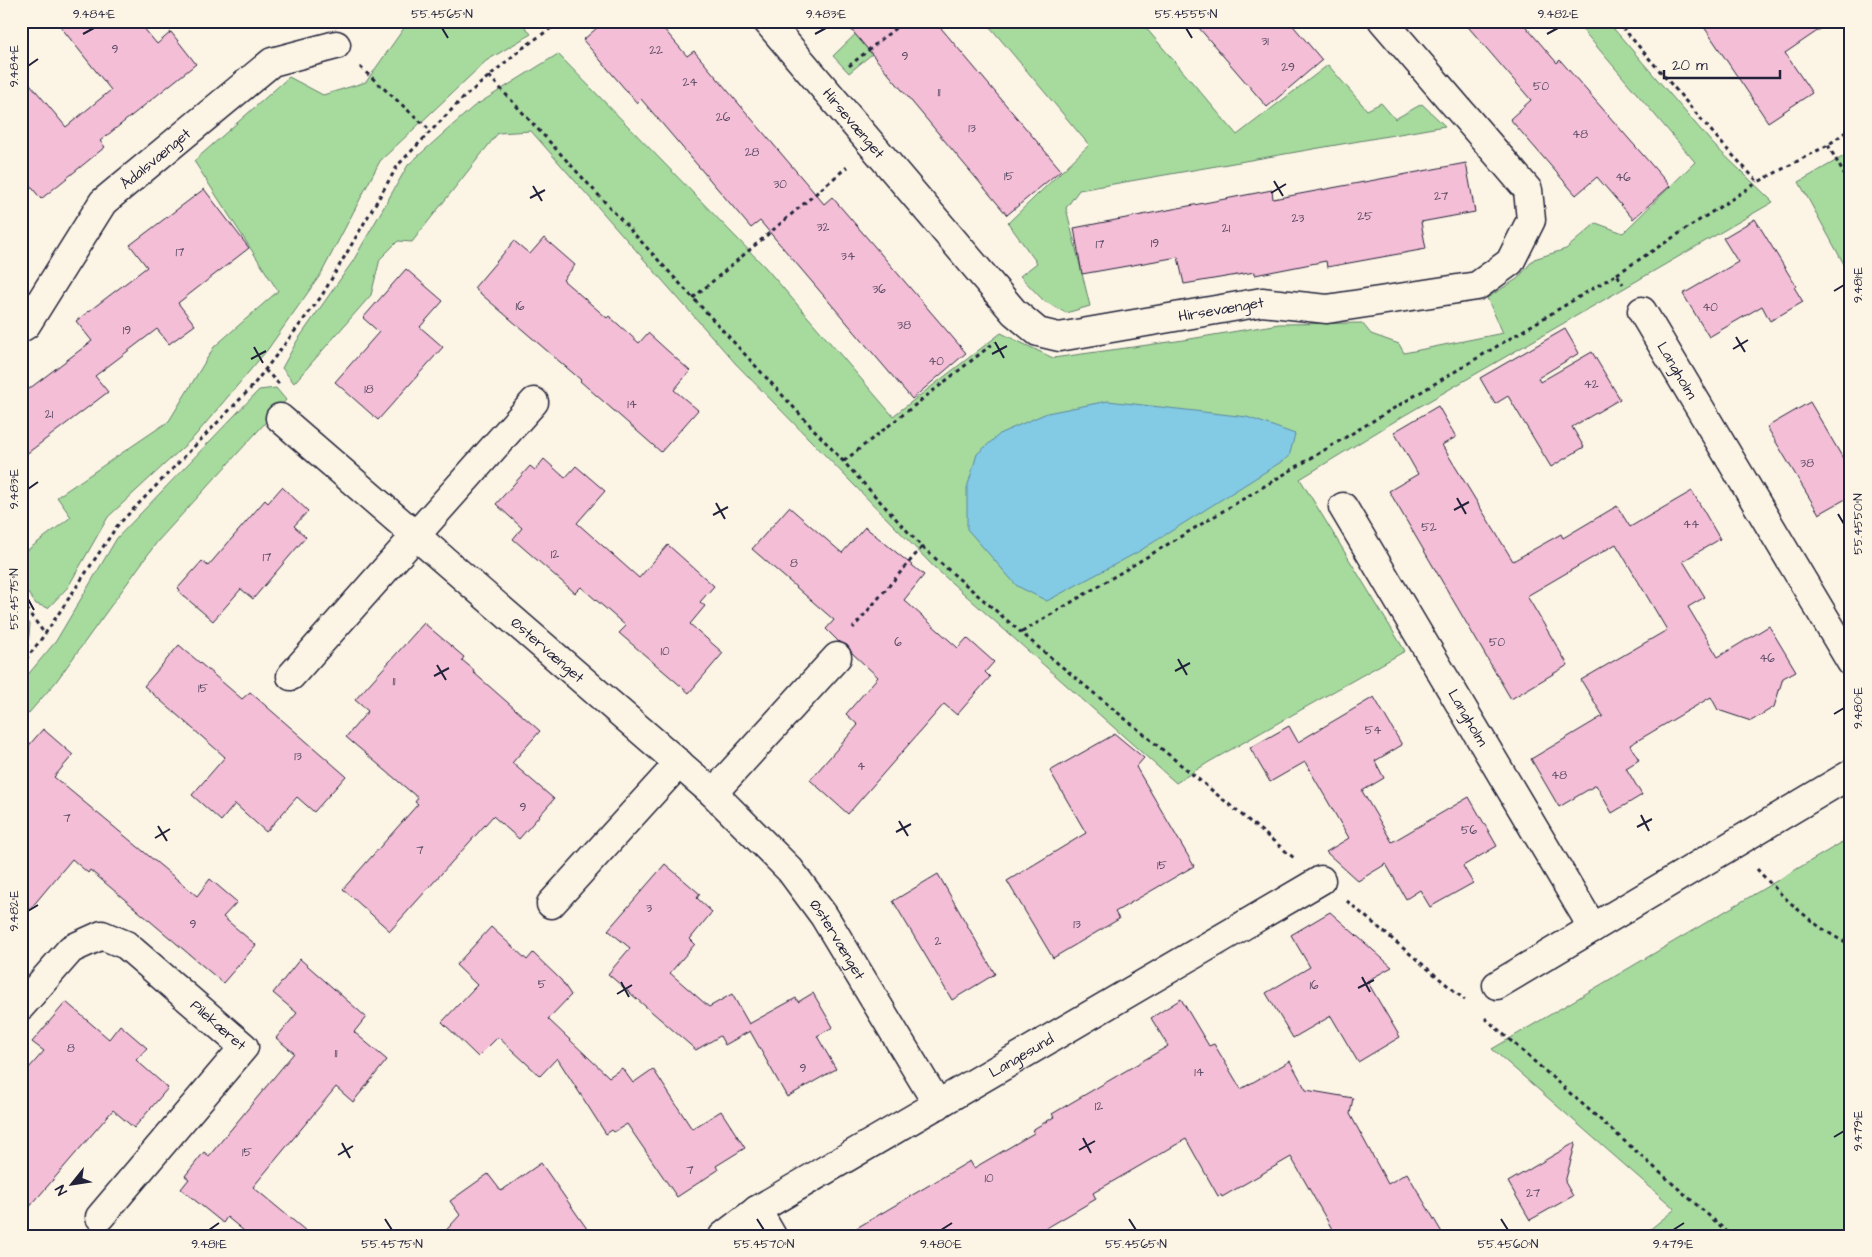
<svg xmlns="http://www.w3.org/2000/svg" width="1872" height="1257" viewBox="0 0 1872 1257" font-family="'Architects Daughter',sans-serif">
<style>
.green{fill:#a6db9d;stroke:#647e6c}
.water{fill:#83cae4;stroke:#5c87a0}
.building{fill:#f4bed7;stroke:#22223b}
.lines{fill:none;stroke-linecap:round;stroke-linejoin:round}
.street-casing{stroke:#22223b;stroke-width:31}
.path{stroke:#22223b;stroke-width:3;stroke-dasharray:4 4;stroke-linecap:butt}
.street{stroke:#fcf5e5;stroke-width:28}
.ticks{fill:none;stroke:#22223b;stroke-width:2}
.labels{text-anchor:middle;stroke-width:4.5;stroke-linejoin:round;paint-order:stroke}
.number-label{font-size:12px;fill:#564962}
.street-label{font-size:15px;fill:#22223b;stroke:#fcf5e5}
.neatline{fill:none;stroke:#22223b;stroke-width:2}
.ticks-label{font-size:12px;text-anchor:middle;fill:#22223b}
</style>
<rect width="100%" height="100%" fill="#fcf5e5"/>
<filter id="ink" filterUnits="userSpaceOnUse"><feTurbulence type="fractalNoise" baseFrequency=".02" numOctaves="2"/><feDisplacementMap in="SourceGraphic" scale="10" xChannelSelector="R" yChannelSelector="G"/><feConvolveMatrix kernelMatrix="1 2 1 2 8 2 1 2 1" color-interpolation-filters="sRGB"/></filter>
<g filter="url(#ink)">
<!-- green -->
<path class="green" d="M 409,21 L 520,21 L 531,34 L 486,61 L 380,161 L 321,274 L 268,349 L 194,437 L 108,517 L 68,587 L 48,608 L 36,604 L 21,584 L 21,555 L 71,517 L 57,497 L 169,421 L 214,347 L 278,291 L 194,161 L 289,77 L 323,95 L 366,82 Z
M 869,21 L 912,21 L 849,73 L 833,56 Z
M 985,21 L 1140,21 L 1237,135 L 1328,65 L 1367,110 L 1381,103 L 1395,119 L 1422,104 L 1445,126 L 1079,190 L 1066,208 L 1090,306 L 1066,313 L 1044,301 L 1020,276 L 1037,263 L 1008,223 L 1089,145 Z
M 1575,21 L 1607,21 L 1713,144 L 1773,202 L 1405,415 L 1300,479 L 1405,651 L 1209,762 L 1176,783 L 934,567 L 736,364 L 531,131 L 498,133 L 412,242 L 398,241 L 380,259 L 371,295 L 294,383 L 282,368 L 297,341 L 353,261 L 408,165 L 473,107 L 558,54 L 765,267 L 893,416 L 1001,333 L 1053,358 L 1184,340 L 1279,324 L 1362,323 L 1371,334 L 1399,344 L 1404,353 L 1503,333 L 1487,298 L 1517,279 L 1534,259 L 1566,249 L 1596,223 L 1623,233 L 1695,162 Z
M 1851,152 L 1851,277 L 1799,182 Z
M 276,388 L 286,400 L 157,542 L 55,683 L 21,722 L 21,683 L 56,641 L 117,538 L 259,390 Z
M 21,613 L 30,624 L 28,647 L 21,656 Z
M 1851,837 L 1851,1236 L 1642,1236 L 1675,1209 L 1492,1049 Z"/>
<!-- water -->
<path class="water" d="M 1108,401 L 1247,417 L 1295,434 L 1289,457 L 1138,552 L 1047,601 L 1017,586 L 967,529 L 967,488 L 977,454 L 1001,433 L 1047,413 Z"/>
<!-- building -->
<path class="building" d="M 56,21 L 138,21 L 157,44 L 171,32 L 196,64 L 100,141 L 105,147 L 41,199 L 21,174 L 21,73 L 66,127 L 111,90 Z
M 605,21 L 657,21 L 687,56 L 694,51 L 824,204 L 832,197 L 966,353 L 912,399 L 760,221 L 751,228 L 641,99 L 637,103 L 583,40 Z
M 844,21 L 935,21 L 1061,170 L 1007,215 Z
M 1193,21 L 1289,21 L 1322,60 L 1267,107 Z
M 1463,21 L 1521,21 L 1557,63 L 1560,60 L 1670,186 L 1633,219 L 1597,177 L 1576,195 L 1510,119 L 1531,100 Z
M 1700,21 L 1832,21 L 1785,53 L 1812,93 L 1768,122 Z
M 1466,163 L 1475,212 L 1421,222 L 1426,249 L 1327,267 L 1326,261 L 1255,275 L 1255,272 L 1184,284 L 1178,257 L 1082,274 L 1074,228 L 1272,190 L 1273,199 Z
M 204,189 L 249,248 L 178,303 L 195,325 L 169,344 L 157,329 L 95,376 L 108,392 L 21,458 L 21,395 L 92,341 L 76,321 L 147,267 L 130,245 Z
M 1755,219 L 1796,286 L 1794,287 L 1803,302 L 1770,321 L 1762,306 L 1709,337 L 1683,294 L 1738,262 L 1723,238 Z
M 544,238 L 575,265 L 563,280 L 607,318 L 609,316 L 639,343 L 648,333 L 690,371 L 674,390 L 698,410 L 661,452 L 580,381 L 581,380 L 474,288 L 514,241 L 530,254 Z
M 406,269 L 443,301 L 420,327 L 443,347 L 378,420 L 335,382 L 379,332 L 363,318 Z
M 1565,329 L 1579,353 L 1538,378 L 1540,382 L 1592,352 L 1620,399 L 1572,427 L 1584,447 L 1551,467 L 1508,396 L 1495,404 L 1480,378 Z
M 1810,402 L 1851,472 L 1851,496 L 1819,514 L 1767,427 Z
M 1438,406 L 1456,437 L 1442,445 L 1513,561 L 1561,534 L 1563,538 L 1617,506 L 1630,527 L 1692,491 L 1720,539 L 1683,561 L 1705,597 L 1688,607 L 1718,657 L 1769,626 L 1796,671 L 1783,678 L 1774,707 L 1751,721 L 1718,710 L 1711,697 L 1630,745 L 1639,760 L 1626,768 L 1642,795 L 1612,813 L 1596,785 L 1559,807 L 1531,759 L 1603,716 L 1581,680 L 1667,630 L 1616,544 L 1527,596 L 1568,665 L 1511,699 L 1389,491 L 1418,474 L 1394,432 Z
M 544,459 L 565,478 L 576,466 L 605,491 L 577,523 L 639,578 L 668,545 L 714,586 L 700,602 L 705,606 L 690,624 L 723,653 L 689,693 L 619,633 L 626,626 L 581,587 L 575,593 L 513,539 L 522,528 L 496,504 L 530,466 L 535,470 Z
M 282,487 L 308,511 L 294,526 L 306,537 L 253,599 L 241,589 L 213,621 L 179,592 L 180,590 L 178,588 L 202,561 L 208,566 L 265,500 L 268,503 Z
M 789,507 L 842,553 L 865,527 L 924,575 L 904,600 L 958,648 L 967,638 L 994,662 L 985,672 L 990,677 L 957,715 L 944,704 L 848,814 L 810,780 L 858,725 L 846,714 L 878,677 L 852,653 L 847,645 L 839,642 L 826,629 L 834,620 L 752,549 Z
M 424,623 L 464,657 L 462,660 L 474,670 L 473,672 L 540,731 L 512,763 L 554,799 L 519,839 L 493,816 L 390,931 L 343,889 L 418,804 L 415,802 L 418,798 L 346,737 L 368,711 L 355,700 Z
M 179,645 L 242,699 L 250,692 L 346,776 L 314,812 L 297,797 L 266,832 L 235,804 L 221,821 L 192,795 L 225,757 L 144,686 Z
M 1374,697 L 1402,745 L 1375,761 L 1384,778 L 1362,791 L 1392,842 L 1469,797 L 1497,846 L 1463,866 L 1473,883 L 1430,907 L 1420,890 L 1406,899 L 1386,864 L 1358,881 L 1326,852 L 1349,838 L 1305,762 L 1270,782 L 1250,748 L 1289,726 L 1298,742 Z
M 43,729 L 73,755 L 54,777 L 197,896 L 210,879 L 237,902 L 223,917 L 256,945 L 223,983 L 90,870 L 88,873 L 72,859 L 21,920 L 21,749 L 24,751 Z
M 1115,734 L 1144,758 L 1136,767 L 1194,866 L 1115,912 L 1119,919 L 1053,958 L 1007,881 L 1086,833 L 1050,771 Z
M 665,864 L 700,894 L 697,898 L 712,912 L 690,939 L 695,944 L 670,973 L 709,1007 L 732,994 L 749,1024 L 796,998 L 798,1002 L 813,993 L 833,1027 L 817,1036 L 836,1069 L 787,1097 L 750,1031 L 725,1045 L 720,1036 L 696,1050 L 608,974 L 630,948 L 608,930 Z
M 938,874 L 995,974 L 952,1000 L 893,901 Z
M 1330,912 L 1392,967 L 1367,981 L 1400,1037 L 1358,1062 L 1331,1016 L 1293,1038 L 1266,993 L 1310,967 L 1291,935 Z
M 491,927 L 527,960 L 533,953 L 561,980 L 571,995 L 548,1019 L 609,1077 L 622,1068 L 633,1083 L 653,1069 L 692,1129 L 721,1111 L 745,1148 L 716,1166 L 718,1170 L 677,1197 L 627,1124 L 614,1132 L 612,1130 L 606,1134 L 557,1058 L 540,1076 L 498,1037 L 478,1057 L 442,1022 L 477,985 L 456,965 Z
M 300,959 L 366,1017 L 354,1032 L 387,1060 L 353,1102 L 336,1087 L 253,1187 L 312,1236 L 250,1236 L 227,1217 L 223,1223 L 181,1189 L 189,1179 L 185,1176 L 204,1152 L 209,1156 L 294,1053 L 276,1038 L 297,1013 L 273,993 Z
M 1181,999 L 1209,1046 L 1214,1044 L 1241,1089 L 1290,1061 L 1306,1090 L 1353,1098 L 1350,1114 L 1388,1184 L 1407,1173 L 1444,1236 L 1336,1236 L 1291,1157 L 1222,1197 L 1221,1195 L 1218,1196 L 1186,1139 L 1093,1193 L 1096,1199 L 1033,1236 L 843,1236 L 970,1161 L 974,1168 L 1034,1133 L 1032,1130 L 1054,1117 L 1052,1114 L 1168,1046 L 1151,1018 Z
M 66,1002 L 109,1039 L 120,1025 L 147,1048 L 136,1060 L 168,1088 L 134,1128 L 113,1110 L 21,1217 L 21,1077 L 44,1051 L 32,1042 Z
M 1576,1142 L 1565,1182 L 1573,1196 L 1530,1220 L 1508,1182 Z
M 541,1163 L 592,1236 L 441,1236 L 460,1215 L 450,1201 L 488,1174 L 501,1191 Z"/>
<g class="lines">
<!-- street casing -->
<g class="street-casing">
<g id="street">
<path id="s1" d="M 767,21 L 1014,312 L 1038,332 L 1059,337 L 1262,302 L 1327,309 L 1477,286 L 1510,262 L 1531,220 L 1528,190 L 1383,21"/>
<path id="s2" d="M 1642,311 L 1851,662"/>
<path id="s3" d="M 21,328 L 26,325 L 103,202 L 272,62 L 336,45"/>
<path id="s4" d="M 280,418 L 713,793 L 790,870 L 824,916 L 938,1105"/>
<path id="s5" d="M 1343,507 L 1593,928"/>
<path d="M 291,676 L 534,402"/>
<path d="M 713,793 L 837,657"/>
<path d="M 551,904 L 679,763"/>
<path d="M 1497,985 L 1851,774"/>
<path id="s6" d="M 21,1006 L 71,949 L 102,935 L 126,945 L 244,1047 L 100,1217"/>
<path d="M 757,1210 L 772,1236"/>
<path id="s7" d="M 723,1236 L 757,1210 L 1321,880"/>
</g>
</g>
<!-- path -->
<path class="path" d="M 1617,21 L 1725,147 L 1758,182 L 1828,145 L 1851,128
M 849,66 L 904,21
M 360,67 L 431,131
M 489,76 L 922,547 L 853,628
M 1828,145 L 1851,187
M 1617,274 L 1758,182
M 693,298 L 847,167
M 265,370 L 279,384
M 844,461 L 995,342
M 922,547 L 1038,647 L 1294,858
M 21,602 L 45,634
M 1022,632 L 1617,274 L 1623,284
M 21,666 L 45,634 L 117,526 L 251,388 L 321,297 L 398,165 L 462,99 L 520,50 L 561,21
M 1757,869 C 1777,892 1822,935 1851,944
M 1347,901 L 1465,1000
M 1485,1018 L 1732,1236"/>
<!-- street -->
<use href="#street" class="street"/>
</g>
</g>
<!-- ticks -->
<path class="ticks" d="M 442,28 L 448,38M 1186,28 L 1192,38M 83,34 L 94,28M 815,34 L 826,28M 1547,34 L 1558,28M 28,66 L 38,59M 1274,181 L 1283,196M 533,186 L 542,201M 1271,193 L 1286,184M 530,198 L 545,190M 1834,291 L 1844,285M 1736,337 L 1745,352M 995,342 L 1004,358M 254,347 L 263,363M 1733,349 L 1748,340M 992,354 L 1007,346M 251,359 L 266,351M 28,489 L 38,482M 1457,498 L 1466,514M 716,503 L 725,519M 1454,510 L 1469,502M 1838,514 L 1844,524M 713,515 L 728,507M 28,599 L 34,610M 1178,659 L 1187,675M 437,665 L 446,680M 1175,671 L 1190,663M 434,676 L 449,668M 1834,714 L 1844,708M 1641,815 L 1649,831M 899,821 L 908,836M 158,826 L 167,841M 1637,827 L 1652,819M 896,832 L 911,824M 155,838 L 170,829M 28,911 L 38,905M 1362,977 L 1370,992M 621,982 L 629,997M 1358,988 L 1374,980M 617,994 L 632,985M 1834,1137 L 1844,1131M 1083,1138 L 1091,1153M 342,1143 L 350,1158M 1079,1150 L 1095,1141M 338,1155 L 353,1146M 385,1219 L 392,1230M 757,1219 L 764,1230M 1129,1219 L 1136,1230M 1501,1219 L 1508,1230M 209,1230 L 219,1223M 941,1230 L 952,1223M 1673,1230 L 1684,1223"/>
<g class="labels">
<!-- number labels -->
<g class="number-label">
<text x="1265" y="45">31</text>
<text x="115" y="53">9</text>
<text x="656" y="54">22</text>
<text x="905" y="60">9</text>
<text x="1288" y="71">29</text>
<text x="690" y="86">24</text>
<text x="1541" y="90">50</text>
<text x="939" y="96">11</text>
<text x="723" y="121">26</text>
<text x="972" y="132">13</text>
<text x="1580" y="138">48</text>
<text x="752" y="156">28</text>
<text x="1009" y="180">15</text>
<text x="1623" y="181">46</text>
<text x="780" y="188">30</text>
<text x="1441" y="200">27</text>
<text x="1365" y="220">25</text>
<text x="1298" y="222">23</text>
<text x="823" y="231">32</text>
<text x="1226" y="232">21</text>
<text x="1155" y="247">19</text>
<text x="1100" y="248">17</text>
<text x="180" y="256">17</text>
<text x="848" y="260">34</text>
<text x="879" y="293">36</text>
<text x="520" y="310">16</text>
<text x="1710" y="311">40</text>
<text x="904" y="329">38</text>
<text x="127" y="334">19</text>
<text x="936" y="365">40</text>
<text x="1591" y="388">42</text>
<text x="369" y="393">18</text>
<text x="632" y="408">14</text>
<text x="49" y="418">21</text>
<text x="1807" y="467">38</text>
<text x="1691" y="528">44</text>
<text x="1429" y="531">52</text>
<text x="555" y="558">12</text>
<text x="267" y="561">17</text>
<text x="794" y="567">8</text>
<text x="898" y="646">6</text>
<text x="1497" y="646">50</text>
<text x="665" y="655">10</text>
<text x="1767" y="662">46</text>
<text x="394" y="685">11</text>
<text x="203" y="692">15</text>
<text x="1373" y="734">54</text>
<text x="298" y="760">13</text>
<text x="861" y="770">4</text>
<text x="1559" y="779">48</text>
<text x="523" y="811">9</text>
<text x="67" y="822">7</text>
<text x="1469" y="834">56</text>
<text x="420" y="854">7</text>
<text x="1162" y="869">15</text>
<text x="649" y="912">3</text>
<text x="193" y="928">9</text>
<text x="1077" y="928">13</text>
<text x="938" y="945">2</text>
<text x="542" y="988">5</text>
<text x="1314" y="989">16</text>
<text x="71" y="1052">8</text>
<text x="336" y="1057">11</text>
<text x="803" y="1072">9</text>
<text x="1199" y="1076">14</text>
<text x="1099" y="1110">12</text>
<text x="247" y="1156">15</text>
<text x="690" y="1174">7</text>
<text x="989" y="1182">10</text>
<text x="1533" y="1197">27</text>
</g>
<!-- street labels -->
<g class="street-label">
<text dy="5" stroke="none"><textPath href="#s1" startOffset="134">Hirsevænget</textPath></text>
<text dy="5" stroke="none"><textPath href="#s3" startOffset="219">Ådalsvænget</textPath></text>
<text dy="5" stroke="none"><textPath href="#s1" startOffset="599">Hirsevænget</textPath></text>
<text dy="5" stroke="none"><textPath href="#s2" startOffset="69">Langholm</textPath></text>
<text dy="5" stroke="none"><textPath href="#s4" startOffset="354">Østervænget</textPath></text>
<text dy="5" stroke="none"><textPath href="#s5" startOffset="245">Langholm</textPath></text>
<text dy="5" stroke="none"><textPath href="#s4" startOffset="766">Østervænget</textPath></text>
<text dy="5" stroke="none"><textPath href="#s6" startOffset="258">Pilekæret</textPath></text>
<text dy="5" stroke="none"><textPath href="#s7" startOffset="349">Langesund</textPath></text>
</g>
</g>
<!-- margin -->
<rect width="1872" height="1257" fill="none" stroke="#fcf5e5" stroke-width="55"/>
<!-- north arrow -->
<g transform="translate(72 1184) rotate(240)" stroke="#fcf5e5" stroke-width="4" paint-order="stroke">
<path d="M0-4L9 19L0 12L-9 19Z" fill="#22223b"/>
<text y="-8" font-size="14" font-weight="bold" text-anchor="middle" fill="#22223b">N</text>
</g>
<!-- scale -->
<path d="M1664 70v8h116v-8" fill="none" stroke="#22223b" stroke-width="2.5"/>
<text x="1672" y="70" font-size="15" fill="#22223b" stroke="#fcf5e5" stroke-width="4" paint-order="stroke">20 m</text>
<rect x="28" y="28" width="1816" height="1202" class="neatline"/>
<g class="ticks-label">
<text x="94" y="18">9.484°E</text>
<text x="442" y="18">55.4565°N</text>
<text x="826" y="18">9.483°E</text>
<text x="1186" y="18">55.4555°N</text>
<text x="1558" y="18">9.482°E</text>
<text transform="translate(14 66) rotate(-90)" y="4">9.484°E</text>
<text transform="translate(1858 285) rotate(-90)" y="4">9.481°E</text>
<text transform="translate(14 489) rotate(-90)" y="4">9.483°E</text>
<text transform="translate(1858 524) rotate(-90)" y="4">55.4550°N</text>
<text transform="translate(14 599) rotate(-90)" y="4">55.4575°N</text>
<text transform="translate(1858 708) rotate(-90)" y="4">9.480°E</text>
<text transform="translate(14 911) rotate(-90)" y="4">9.482°E</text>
<text transform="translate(1858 1131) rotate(-90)" y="4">9.479°E</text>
<text x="209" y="1248">9.481°E</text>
<text x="392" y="1248">55.4575°N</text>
<text x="764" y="1248">55.4570°N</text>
<text x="941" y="1248">9.480°E</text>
<text x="1136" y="1248">55.4565°N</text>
<text x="1508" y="1248">55.4560°N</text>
<text x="1673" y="1248">9.479°E</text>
</g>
</svg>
